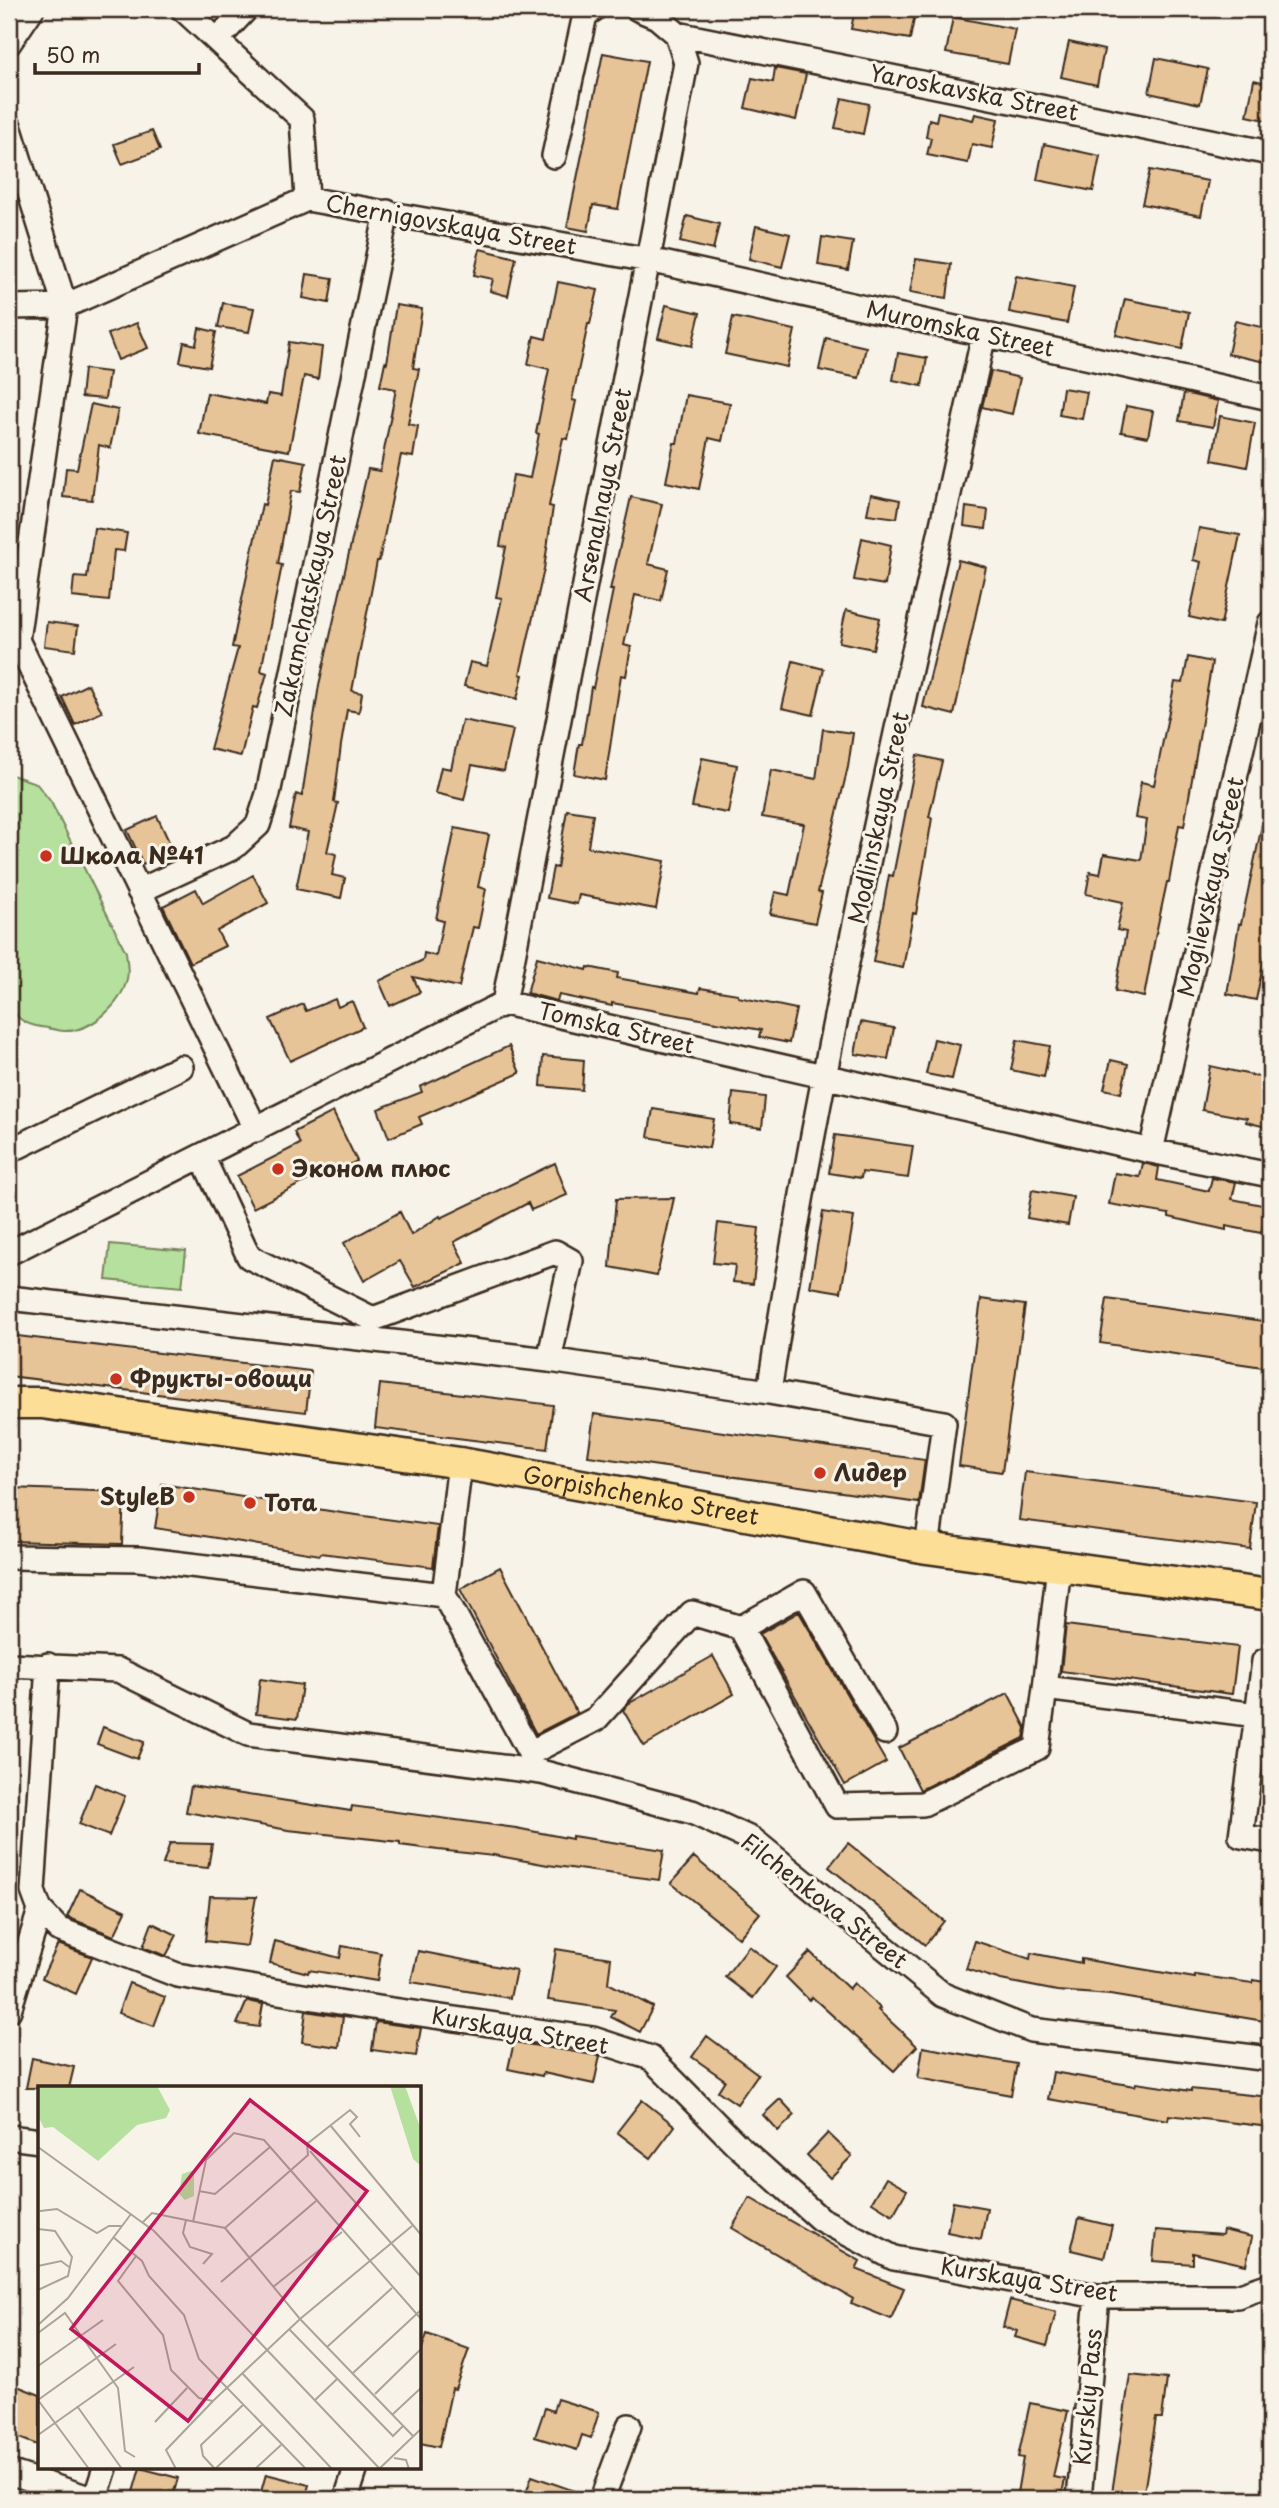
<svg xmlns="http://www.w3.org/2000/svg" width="1279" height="2508" viewBox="0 0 1279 2508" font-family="'Playpen Sans',sans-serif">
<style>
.green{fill:#b5e09d;stroke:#78855e;stroke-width:2}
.building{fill:#e7c498;stroke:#3b2a1e;stroke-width:2}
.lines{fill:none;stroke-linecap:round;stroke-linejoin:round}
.minor-casing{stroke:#3b2a1e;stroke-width:28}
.major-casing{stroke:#3b2a1e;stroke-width:35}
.minor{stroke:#f7f3e8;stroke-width:23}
.major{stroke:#fcde96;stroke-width:30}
.poi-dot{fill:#c8321e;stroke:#f7f3e8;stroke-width:2.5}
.labels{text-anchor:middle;stroke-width:6;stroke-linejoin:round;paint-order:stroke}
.street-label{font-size:23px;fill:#3b2a1e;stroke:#f7f3e8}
.poi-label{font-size:23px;font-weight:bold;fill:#3b2a1e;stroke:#f7f3e8;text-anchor:start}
.inset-road{fill:none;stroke:#aca397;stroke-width:2}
.view{fill:#c2185b;fill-opacity:0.15;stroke:#c2185b;stroke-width:3.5}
.inset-edge{fill:none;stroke:#3b2a1e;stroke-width:3.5}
</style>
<rect width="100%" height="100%" fill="#f7f3e8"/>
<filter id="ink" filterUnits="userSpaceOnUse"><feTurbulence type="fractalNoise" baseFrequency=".0143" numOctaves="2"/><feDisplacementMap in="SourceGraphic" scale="14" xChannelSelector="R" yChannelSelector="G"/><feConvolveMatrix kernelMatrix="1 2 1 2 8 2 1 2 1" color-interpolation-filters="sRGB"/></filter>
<g filter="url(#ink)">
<!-- green -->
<path class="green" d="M 9,774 L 36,783 L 51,802 L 126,952 C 127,961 129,972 127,979 C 121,1005 91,1032 64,1031 C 59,1031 53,1029 48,1028 C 30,1026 18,1022 9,1005 Z
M 110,1244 L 186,1251 L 182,1287 L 106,1280 Z"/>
<!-- building -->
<path class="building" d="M 855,9 L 916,9 L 910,39 L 851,29 Z
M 953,17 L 1015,29 L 1008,64 L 946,53 Z
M 1069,42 L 1104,50 L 1097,85 L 1061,77 Z
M 603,53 L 647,61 L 618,209 L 593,205 L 588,231 L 567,227 Z
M 1156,58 L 1208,69 L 1200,104 L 1149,93 Z
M 775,68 L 806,74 L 796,120 L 745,108 L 752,78 L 773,82 Z
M 1254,80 L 1270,84 L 1270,121 L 1247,116 Z
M 842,98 L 869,104 L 863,134 L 835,128 Z
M 938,112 L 973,120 L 975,114 L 998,119 L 992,148 L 972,144 L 968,163 L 927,155 L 931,138 L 926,137 L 929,119 L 936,121 Z
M 152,131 L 160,150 L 122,164 L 114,144 Z
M 1044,144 L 1100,156 L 1093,191 L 1037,180 Z
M 1150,170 L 1208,181 L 1201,216 L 1142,204 Z
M 687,216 L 719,224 L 713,250 L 680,242 Z
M 756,226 L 790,234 L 782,267 L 749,259 Z
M 822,237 L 853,242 L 848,270 L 818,265 Z
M 480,249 L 516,258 L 508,296 L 490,291 L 493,279 L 474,275 Z
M 916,259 L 951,264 L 947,298 L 910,292 Z
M 307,274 L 333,278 L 329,303 L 303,298 Z
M 1016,276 L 1074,287 L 1067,323 L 1009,312 Z
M 558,282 L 598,290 L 590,324 L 588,324 L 572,400 L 576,401 L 568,439 L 563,438 L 549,506 L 553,507 L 544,569 L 520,674 L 523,675 L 517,699 L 464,686 L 470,662 L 487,666 L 502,598 L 496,597 L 506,547 L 500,546 L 513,475 L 530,478 L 539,434 L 536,433 L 549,369 L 528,364 L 534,336 L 546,339 Z
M 1125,299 L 1189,312 L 1182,349 L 1116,335 Z
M 223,303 L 254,308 L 249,332 L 218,327 Z
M 396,305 L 422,309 L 413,368 L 419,369 L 408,424 L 418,426 L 413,457 L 401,455 L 379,561 L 377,561 L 352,691 L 362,693 L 359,712 L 347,710 L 341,745 L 334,802 L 338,803 L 327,852 L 336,854 L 332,875 L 345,878 L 341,898 L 296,889 L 308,832 L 289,828 L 296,794 L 302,796 L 319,685 L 368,469 L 380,471 L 396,389 L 380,386 L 385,362 L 387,363 Z
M 666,305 L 700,313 L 692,346 L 658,338 Z
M 733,317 L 795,330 L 787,367 L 725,354 Z
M 1235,321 L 1270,329 L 1270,363 L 1228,354 Z
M 137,323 L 148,348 L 118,360 L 108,334 Z
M 199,328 L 216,332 L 209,367 L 180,362 L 184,342 L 196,345 Z
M 826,338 L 866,347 L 859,378 L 819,370 Z
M 289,342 L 322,347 L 318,379 L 304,376 L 289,451 L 199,434 L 207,393 L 266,404 L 268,394 L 281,396 Z
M 898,353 L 927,358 L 922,386 L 893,380 Z
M 84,369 L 109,372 L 105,399 L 81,397 Z
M 991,371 L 1020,378 L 1012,414 L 982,407 Z
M 1063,388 L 1087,392 L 1082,419 L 1059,415 Z
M 1184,393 L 1218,401 L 1213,427 L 1179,421 Z
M 686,395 L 730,403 L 722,441 L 709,438 L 699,489 L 666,482 L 674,443 L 677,443 Z
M 91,404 L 118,410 L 110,448 L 99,445 L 92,500 L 63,497 L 66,468 L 77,469 Z
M 1126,406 L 1153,411 L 1148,437 L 1121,432 Z
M 1220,416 L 1255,423 L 1247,467 L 1212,460 Z
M 275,456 L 306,462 L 300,492 L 291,491 L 278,564 L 282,565 L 261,671 L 267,673 L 257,708 L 253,707 L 241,756 L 210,749 L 238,648 L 232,647 L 262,504 L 265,505 Z
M 871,494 L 900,500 L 897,518 L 867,514 Z
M 631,497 L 662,504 L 648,564 L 668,569 L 661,601 L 635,595 L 624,645 L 631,647 L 626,676 L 621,675 L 605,780 L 574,774 L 579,744 L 582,744 L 591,687 L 593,688 L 613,590 L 610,590 Z
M 966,507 L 988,510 L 986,529 L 964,526 Z
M 94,528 L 127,533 L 124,551 L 114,550 L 109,601 L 72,597 L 74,577 L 87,578 Z
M 1199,528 L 1240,535 L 1221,624 L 1189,617 L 1201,562 L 1193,560 Z
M 862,538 L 891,545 L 885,585 L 854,580 Z
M 958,560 L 986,567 L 954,715 L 923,707 Z
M 846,610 L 880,618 L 873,649 L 839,642 Z
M 47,622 L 78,626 L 75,650 L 44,646 Z
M 1188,657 L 1212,662 L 1184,826 L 1179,825 L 1169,882 L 1167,882 L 1155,938 L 1144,997 L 1115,991 L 1126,932 L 1117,930 L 1123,902 L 1086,894 L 1090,872 L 1100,874 L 1104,854 L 1141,860 L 1147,820 L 1135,818 L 1141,782 L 1154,785 L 1175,682 L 1183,683 Z
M 793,661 L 824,669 L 813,715 L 782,708 Z
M 88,684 L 102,712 L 75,725 L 62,697 Z
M 462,720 L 513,730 L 504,771 L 472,765 L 464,800 L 435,793 L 441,767 L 451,769 Z
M 823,729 L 853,733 L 848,767 L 818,892 L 822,893 L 815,923 L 770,914 L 775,892 L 789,895 L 804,824 L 762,817 L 771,770 L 816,779 Z
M 917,755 L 942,761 L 929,817 L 932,818 L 916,914 L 913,913 L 903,968 L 873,962 L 889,875 L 893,876 Z
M 702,758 L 737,765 L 728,813 L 692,807 Z
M 567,810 L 593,814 L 588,847 L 665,861 L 656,909 L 579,895 L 577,904 L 547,898 L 553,867 L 557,868 Z
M 157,816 L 173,850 L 143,864 L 127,830 Z
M 1262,825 L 1270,826 L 1270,930 L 1256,1000 L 1227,994 L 1239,924 L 1241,924 Z
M 455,828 L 489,835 L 478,887 L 486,889 L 478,928 L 473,927 L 459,987 L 413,977 L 420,992 L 390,1006 L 379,981 L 423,960 L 424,953 L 436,956 L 443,921 L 436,919 Z
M 253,875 L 268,903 L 217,931 L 225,946 L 190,963 L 163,906 L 196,889 L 203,903 Z
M 537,957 L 587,970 L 588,967 L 618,973 L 617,978 L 699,993 L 700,988 L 738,994 L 738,997 L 796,1009 L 789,1043 L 759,1037 L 761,1030 L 612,1003 L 612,1006 L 559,995 L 557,1001 L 527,993 Z
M 335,999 L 338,1007 L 352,1001 L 363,1027 L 290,1061 L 270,1019 L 303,1004 L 306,1011 Z
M 861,1022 L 894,1028 L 888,1059 L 855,1054 Z
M 934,1039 L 960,1045 L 952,1079 L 926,1074 Z
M 1017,1040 L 1050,1046 L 1044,1077 L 1011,1070 Z
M 509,1046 L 520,1073 L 419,1117 L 422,1124 L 389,1138 L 378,1109 L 422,1092 L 420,1087 Z
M 543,1056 L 584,1060 L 582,1090 L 541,1086 Z
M 1111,1060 L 1128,1064 L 1121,1093 L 1104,1089 Z
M 1210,1066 L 1270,1079 L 1270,1128 L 1246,1122 L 1247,1118 L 1202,1110 Z
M 733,1093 L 765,1097 L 762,1128 L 730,1124 Z
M 653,1109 L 714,1119 L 709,1148 L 648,1137 Z
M 333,1112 L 357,1161 L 319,1181 L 316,1176 L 253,1208 L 237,1176 L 300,1144 L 294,1132 Z
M 835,1135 L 913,1146 L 908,1178 L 862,1172 L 861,1178 L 829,1173 Z
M 555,1163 L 567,1195 L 531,1210 L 528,1203 L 454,1242 L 465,1263 L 415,1287 L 400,1261 L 364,1281 L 344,1243 L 400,1212 L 411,1235 L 440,1216 L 441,1218 Z
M 1143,1163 L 1159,1167 L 1157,1180 L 1209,1191 L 1212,1178 L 1236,1182 L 1232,1199 L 1267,1206 L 1261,1233 L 1226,1226 L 1226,1230 L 1169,1217 L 1169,1214 L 1109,1204 L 1115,1173 L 1140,1177 Z
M 1032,1190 L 1073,1197 L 1068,1225 L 1027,1218 Z
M 674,1198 L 657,1276 L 610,1267 L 616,1199 Z
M 823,1212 L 854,1217 L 841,1292 L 810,1287 Z
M 718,1223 L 759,1228 L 753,1284 L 733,1282 L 735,1265 L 713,1263 Z
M 981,1299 L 1025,1305 L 1002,1472 L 959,1466 Z
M 1107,1299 L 1270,1322 L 1270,1368 L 1100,1343 Z
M 9,1335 L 311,1371 L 306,1412 L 9,1376 Z
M 380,1384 L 553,1405 L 547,1449 L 375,1428 Z
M 594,1414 L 925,1460 L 919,1503 L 588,1456 Z
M 1025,1472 L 1256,1502 L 1250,1549 L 1019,1520 Z
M 162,1484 L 342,1513 L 438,1526 L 433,1567 L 321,1553 L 320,1555 L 155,1528 Z
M 9,1488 L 124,1492 L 122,1544 L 9,1541 Z
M 500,1567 L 577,1713 L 536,1734 L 460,1589 Z
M 799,1612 L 886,1762 L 845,1785 L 760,1634 Z
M 1066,1625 L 1238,1647 L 1232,1694 L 1061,1671 Z
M 713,1656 L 734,1694 L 644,1746 L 623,1710 L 628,1704 Z
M 260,1679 L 302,1685 L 297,1719 L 256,1714 Z
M 1008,1693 L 1026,1728 L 1024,1738 L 920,1790 L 899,1748 Z
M 103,1727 L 144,1742 L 137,1759 L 97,1744 Z
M 95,1784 L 125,1796 L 109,1836 L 79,1824 Z
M 191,1786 L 351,1811 L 352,1806 L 516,1828 L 572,1839 L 572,1836 L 664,1850 L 659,1880 L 548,1865 L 493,1855 L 493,1856 L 438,1850 L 400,1845 L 400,1842 L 288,1830 L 186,1812 Z
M 170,1843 L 212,1844 L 208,1868 L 163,1864 Z
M 848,1843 L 944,1921 L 925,1945 L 829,1867 Z
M 694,1857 L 760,1913 L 739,1938 L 671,1883 Z
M 80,1889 L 126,1911 L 114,1936 L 67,1917 Z
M 210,1896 L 256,1897 L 247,1946 L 205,1941 Z
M 152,1923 L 177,1935 L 166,1956 L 143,1947 Z
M 275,1941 L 340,1958 L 342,1946 L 381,1953 L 377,1981 L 309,1970 L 308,1973 L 270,1963 Z
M 975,1941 L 1030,1959 L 1031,1953 L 1081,1963 L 1081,1959 L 1195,1978 L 1195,1975 L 1252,1983 L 1253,1980 L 1270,1983 L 1270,2022 L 1110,1995 L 1057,1991 L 1001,1980 L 966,1969 Z
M 58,1944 L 92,1957 L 76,1994 L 42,1978 Z
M 749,1946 L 776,1967 L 753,1998 L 725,1977 Z
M 556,1949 L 611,1958 L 608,1983 L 653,2007 L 640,2032 L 611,2017 L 615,2010 L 548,2000 Z
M 418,1951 L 516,1970 L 510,1998 L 411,1982 Z
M 810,1952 L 849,1989 L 854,1983 L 880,2008 L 878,2010 L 917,2046 L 894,2071 L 812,1997 L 809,2000 L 786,1977 Z
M 129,1983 L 165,1997 L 154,2026 L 118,2013 Z
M 247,2001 L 263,2004 L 259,2027 L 237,2024 Z
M 306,2011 L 343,2017 L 339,2047 L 302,2042 Z
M 376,2022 L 421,2028 L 416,2056 L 372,2050 Z
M 707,2036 L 758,2074 L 737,2104 L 718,2091 L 725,2080 L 692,2057 Z
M 514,2042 L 600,2056 L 594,2084 L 543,2073 L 542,2076 L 508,2069 Z
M 923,2047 L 1017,2064 L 1011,2095 L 918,2078 Z
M 32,2058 L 74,2067 L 69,2088 L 26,2088 Z
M 1053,2072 L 1135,2086 L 1136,2083 L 1191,2091 L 1191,2089 L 1270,2097 L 1270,2127 L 1169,2115 L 1168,2120 L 1048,2099 Z
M 780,2099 L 795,2115 L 778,2131 L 763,2115 Z
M 642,2100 L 675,2126 L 651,2158 L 617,2132 Z
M 828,2133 L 852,2156 L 830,2178 L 807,2155 Z
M 886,2178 L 907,2190 L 893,2215 L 872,2202 Z
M 750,2198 L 860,2261 L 856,2269 L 904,2288 L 891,2319 L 851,2303 L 853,2299 L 732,2228 Z
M 953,2202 L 987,2208 L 981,2239 L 947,2232 Z
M 1079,2218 L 1112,2226 L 1104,2258 L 1071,2250 Z
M 1156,2230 L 1222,2235 L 1223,2230 L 1252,2237 L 1246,2265 L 1193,2253 L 1193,2264 L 1153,2261 Z
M 1010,2300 L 1056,2312 L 1047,2346 L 1015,2337 L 1017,2331 L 1003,2327 Z
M 427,2334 L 469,2349 L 455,2389 L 452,2388 L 439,2447 L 420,2443 L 420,2354 Z
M 1130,2375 L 1167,2379 L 1162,2418 L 1156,2418 L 1143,2499 L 1111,2499 Z
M 17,2386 L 40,2395 L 40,2446 L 9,2434 L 9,2406 Z
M 557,2399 L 599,2412 L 591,2438 L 582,2435 L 577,2450 L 535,2437 L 545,2408 L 553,2411 Z
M 1030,2403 L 1068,2411 L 1053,2477 L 1065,2479 L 1061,2499 L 1016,2499 L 1023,2458 L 1018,2457 Z
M 140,2468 L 178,2478 L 172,2499 L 131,2499 Z
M 266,2474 L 309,2485 L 305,2499 L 259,2499 Z
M 532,2476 L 589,2496 L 588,2499 L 524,2499 Z"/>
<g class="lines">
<!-- minor casing -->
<g class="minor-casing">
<path id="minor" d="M 183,9 L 302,119 L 307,199
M 677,34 L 1270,153
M 217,40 L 246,9
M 9,43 L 32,9
M 9,126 L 65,306 L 9,307
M 554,156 L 585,15 L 594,9
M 139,891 L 234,847 L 258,825 L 268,794 L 387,212
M 504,1003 L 686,63 L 677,34 L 657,17 L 638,9
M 256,1130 L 17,640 L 65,306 L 307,199 L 649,260 L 1270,398
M 9,1151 L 181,1067
M 1151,1151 L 1270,623
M 202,1156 L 249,1257 L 373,1319 L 555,1252 L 571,1261 L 549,1360
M 9,1253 L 504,1003 L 1151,1151 L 1270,1175
M 9,1298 L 549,1360 L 769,1392 L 944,1423 L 927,1548
M 769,1392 C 823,1036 908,685 984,334
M 9,1557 L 139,1559 L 444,1595 L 460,1463
M 444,1595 L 530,1753 L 596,1719 L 692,1613 L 741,1628 L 837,1806 L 923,1804 L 1037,1748 L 1045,1688 L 1257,1715 L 1264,1661
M 741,1628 L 804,1592 L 885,1732
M 9,1665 L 118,1670 L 248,1734 L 541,1772 L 692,1812 L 753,1840 L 943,1995 L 1031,2030 L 1270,2059
M 48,1665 L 33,1891 L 40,1910 L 58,1929 L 177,1975 L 351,2004 L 593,2039 L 651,2058 L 735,2143 L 820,2219 L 894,2258 L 1097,2296 L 1237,2296 L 1270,2285
M 1045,1688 L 1059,1566
M 1257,1715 L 1241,1836 L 1270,1841
M 9,2010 L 40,1910
M 9,2137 L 40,2141
M 9,2472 L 92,2499
M 95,2499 L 105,2468
M 346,2499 L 356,2468
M 602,2499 L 629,2426
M 1079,2499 L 1097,2296"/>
</g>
<!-- major casing -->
<g class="major-casing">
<g id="major">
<path id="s1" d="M 9,1403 L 42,1403 L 460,1463 L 927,1548 L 1270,1595"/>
</g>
</g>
<!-- minor -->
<use href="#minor" class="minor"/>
<!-- major -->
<use href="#major" class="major"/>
</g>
</g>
<!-- markers -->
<g class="poi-dot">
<circle cx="46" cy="856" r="7"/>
<circle cx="278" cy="1169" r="7"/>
<circle cx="116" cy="1379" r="7"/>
<circle cx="820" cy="1473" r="7"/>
<circle cx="189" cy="1497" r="7"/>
<circle cx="250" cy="1503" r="7"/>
</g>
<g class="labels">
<!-- street labels -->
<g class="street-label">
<text transform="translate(974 93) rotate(11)" y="8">Yaroskavska Street</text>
<text transform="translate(451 225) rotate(10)" y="8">Chernigovskaya Street</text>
<text transform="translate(960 329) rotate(12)" y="8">Muromska Street</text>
<text transform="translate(603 495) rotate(-79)" y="8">Arsenalnaya Street</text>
<text transform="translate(311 586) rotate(-78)" y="8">Zakamchatskaya Street</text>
<text transform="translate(879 818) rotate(-78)" y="8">Modlinskaya Street</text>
<text transform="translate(1211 887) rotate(-77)" y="8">Mogilevskaya Street</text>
<text transform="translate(616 1028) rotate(13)" y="8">Tomska Street</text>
<text dy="8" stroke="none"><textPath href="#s1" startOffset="639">Gorpishchenko Street</textPath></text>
<text transform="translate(824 1901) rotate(38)" y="8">Filchenkova Street</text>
<text transform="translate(520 2031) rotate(10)" y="8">Kurskaya Street</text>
<text transform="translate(1029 2280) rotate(9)" y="8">Kurskaya Street</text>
<text transform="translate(1088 2397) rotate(-85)" y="8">Kurskiy Pass</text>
</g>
<!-- poi labels -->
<g class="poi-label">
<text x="60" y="864">Школа №41</text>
<text x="292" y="1177">Эконом плюс</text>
<text x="130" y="1387">Фрукты-овощи</text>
<text x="834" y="1481">Лидер</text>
<text x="175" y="1505" text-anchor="end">StyleB</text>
<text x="264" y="1511">Тота</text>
</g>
</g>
<!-- overview -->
<g transform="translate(38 2086)">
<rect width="383" height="383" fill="#f7f3e8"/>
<path d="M 0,0 L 119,0 L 132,24 L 128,32 L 99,39 L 60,75 L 15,41 L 6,42 L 0,30 ZM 352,0 L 367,0 L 383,44 L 383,80 L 375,73 ZM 156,84 L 156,110 L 147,114 L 141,108 L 144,88 Z" fill="#b5e09d"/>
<path class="inset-road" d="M 292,39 L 384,150M 0,61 L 116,145 L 342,383M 272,65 L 384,192M 161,105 L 177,108 L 232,61M 2,125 L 19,123 L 59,147 L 71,140 L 84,140M 148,134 L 145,147 L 152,161 L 174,168 L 165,178M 105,136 L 114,127 L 187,142 L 262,233 L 375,350M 155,136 L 168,74 L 196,47 L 226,54 L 384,234M 187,142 L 270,69 L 269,58 L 312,24 L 319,31 L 312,38 L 322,51M 0,143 L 17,145 L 34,171 L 30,190 L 0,204M 75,151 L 104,175 L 111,190 L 146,229 L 161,273 L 268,383M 98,170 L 80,195 L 125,249 L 133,284 L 161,312 L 175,315M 0,180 L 23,175 L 31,181M 183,196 L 278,115M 235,201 L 304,146M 0,239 L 30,212 L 93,128M 251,243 L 355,350 L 365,340M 0,247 L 27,227 L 80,302 L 87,365 L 97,371M 289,261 L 354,202M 0,280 L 65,234M 204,287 L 294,383M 315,287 L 384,223M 337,308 L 384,262M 0,314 L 78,258M 0,314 L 51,383M 276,315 L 299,293M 39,320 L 84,383M 355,328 L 384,301M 117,336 L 149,302M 0,349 L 96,281M 356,372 L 368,374 L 371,383M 138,383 L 128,364 L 175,315 L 262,233 L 374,140M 177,383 L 165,370 L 163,359 L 206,318M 177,383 L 225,338M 217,383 L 243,359M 341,383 L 384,342"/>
<path class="view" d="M 212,14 L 329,105 L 150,335 L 33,243 Z"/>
<rect width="383" height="383" class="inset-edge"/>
</g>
<!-- margin -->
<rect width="1279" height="2508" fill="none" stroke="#f7f3e8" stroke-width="35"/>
<rect x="18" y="18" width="1244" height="2473" fill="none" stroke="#3b2a1e" stroke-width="2.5" filter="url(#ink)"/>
<!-- scale -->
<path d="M35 63v10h164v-10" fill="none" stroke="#3b2a1e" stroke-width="3.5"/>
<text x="46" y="63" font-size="21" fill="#3b2a1e" stroke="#f7f3e8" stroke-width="5" paint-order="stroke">50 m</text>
</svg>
